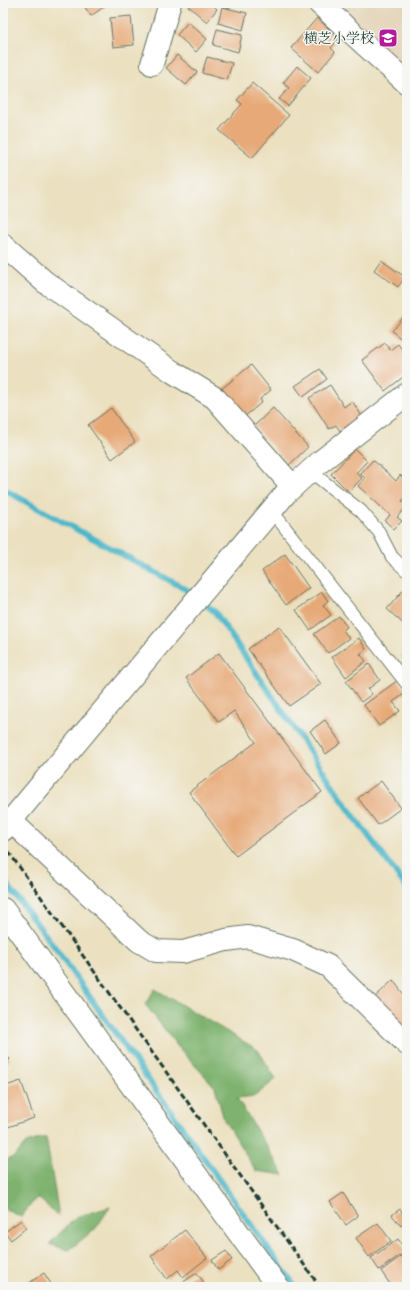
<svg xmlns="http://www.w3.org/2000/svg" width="410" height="1290" viewBox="0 0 410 1290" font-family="Alegreya,'Noto Serif JP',serif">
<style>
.built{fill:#e3d2b5}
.forest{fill:#7eb26e;stroke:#4e7851}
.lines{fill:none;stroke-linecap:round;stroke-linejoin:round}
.stream{stroke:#4cb7c9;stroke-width:6}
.building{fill:#e7a977}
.service-casing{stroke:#667665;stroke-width:14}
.minor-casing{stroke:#667665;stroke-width:24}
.tertiary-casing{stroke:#667665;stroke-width:24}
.path{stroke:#667665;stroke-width:2.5;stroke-dasharray:3 3;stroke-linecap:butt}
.service{stroke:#fff;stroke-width:12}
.minor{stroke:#fff;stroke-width:22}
.tertiary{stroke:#fff;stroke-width:22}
.rail{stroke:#1f3d34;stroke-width:3;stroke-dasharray:6 3;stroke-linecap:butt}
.labels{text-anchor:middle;stroke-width:3;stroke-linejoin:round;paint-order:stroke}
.poi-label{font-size:14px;fill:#1f3d34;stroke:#f6f6f2;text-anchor:end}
</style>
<rect width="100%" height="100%" fill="#f6f6f2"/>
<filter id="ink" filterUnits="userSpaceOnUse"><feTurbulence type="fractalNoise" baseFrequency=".025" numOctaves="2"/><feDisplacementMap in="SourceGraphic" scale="8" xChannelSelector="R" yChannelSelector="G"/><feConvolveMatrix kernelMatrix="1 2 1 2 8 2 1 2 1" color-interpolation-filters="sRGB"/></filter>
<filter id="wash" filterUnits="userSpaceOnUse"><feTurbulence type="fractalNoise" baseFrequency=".012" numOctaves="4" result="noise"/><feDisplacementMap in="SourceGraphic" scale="16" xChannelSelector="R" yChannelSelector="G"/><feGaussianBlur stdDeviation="0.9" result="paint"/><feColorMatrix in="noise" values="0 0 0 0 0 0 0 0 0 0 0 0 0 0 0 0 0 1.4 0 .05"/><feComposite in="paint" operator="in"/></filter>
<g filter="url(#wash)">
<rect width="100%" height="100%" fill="#ebe0bf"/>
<!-- built -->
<path class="built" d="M 332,3 L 407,3 L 407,74 Z"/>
<!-- forest -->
<path class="forest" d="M 155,989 L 258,1050 L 276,1079 L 255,1096 L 237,1098 L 284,1175 L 256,1171 L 224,1120 L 215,1087 L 179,1048 L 145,1004 Z
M 46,1137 L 59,1216 L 37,1197 L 21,1217 L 3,1208 L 3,1162 L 15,1156 L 26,1143 Z
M 110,1207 L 96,1228 L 69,1250 L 49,1244 L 76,1217 Z"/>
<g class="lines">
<!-- stream -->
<path class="stream" d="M 3,489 L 189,591 L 215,612 L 348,808 L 407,888
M 3,879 L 53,945 L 295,1287"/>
</g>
<g id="blocks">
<!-- building -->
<path class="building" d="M 82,3 L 109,3 L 91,16 Z
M 188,3 L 211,3 L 217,9 L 207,22 L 187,5 Z
M 238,3 L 252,3 L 251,7 Z
M 222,7 L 247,13 L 243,30 L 218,23 Z
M 131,16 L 134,45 L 113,47 L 110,18 Z
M 317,18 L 339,38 L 331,48 L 335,52 L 318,72 L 291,48 Z
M 188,22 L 207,39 L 196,52 L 177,35 Z
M 217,29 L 242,35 L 238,52 L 213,45 Z
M 177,55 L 197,72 L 186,85 L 166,68 Z
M 207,57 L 232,63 L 227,80 L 202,73 Z
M 297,66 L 311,78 L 288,106 L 279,99 L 289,88 L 283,83 Z
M 252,83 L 289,115 L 252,158 L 219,130 L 242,104 L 237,100 Z
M 381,260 L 405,277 L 398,287 L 374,270 Z
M 407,313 L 407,342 L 406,343 L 392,331 Z
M 385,343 L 390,350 L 398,344 L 406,355 L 403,357 L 407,363 L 407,374 L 385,391 L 362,360 Z
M 251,365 L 271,390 L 260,399 L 262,402 L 243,418 L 220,390 Z
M 320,369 L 327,379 L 303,397 L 295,386 Z
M 330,385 L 344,407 L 352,401 L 362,416 L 340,431 L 336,425 L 329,429 L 309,398 Z
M 111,408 L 135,442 L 112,459 L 88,425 Z
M 273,408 L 308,447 L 289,465 L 254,426 Z
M 355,449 L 367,461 L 356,473 L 362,478 L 349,492 L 331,474 Z
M 373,460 L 396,481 L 400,475 L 407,481 L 407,495 L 402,501 L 407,506 L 397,517 L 402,521 L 394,529 L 385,521 L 390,515 L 358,486 L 365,478 L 360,474 Z
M 285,554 L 309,588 L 286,605 L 262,571 Z
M 406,587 L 407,588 L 407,627 L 387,609 Z
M 322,592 L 328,601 L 323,605 L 331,615 L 310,630 L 296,610 Z
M 339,616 L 347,627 L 343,630 L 349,638 L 328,653 L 314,634 Z
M 279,626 L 321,684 L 289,706 L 248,649 Z
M 359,638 L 366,649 L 360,654 L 366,661 L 346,677 L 332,657 Z
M 407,651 L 407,664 L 401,656 Z
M 219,653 L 322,792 L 236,856 L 189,792 L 256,742 L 234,711 L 219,722 L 186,678 Z
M 369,664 L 380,680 L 368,689 L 372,694 L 361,702 L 346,681 Z
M 398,680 L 407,692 L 393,702 L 400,711 L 379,726 L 364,705 Z
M 325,720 L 341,743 L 326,754 L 310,731 Z
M 381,781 L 401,808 L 378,825 L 358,798 Z
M 393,980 L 407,999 L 407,1039 L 370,1002 Z
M 3,1053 L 10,1059 L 3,1068 Z
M 21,1081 L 34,1118 L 8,1127 L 3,1112 L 3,1087 Z
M 343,1193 L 358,1216 L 346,1225 L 330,1202 Z
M 400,1209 L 407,1219 L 407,1221 L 401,1226 L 392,1215 Z
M 21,1220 L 26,1228 L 11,1240 L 5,1232 Z
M 378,1223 L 391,1241 L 369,1257 L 356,1238 Z
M 185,1230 L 207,1258 L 183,1277 L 178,1270 L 167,1279 L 151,1256 Z
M 398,1239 L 406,1251 L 379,1270 L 371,1258 Z
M 226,1251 L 232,1260 L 218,1270 L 212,1260 Z
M 407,1252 L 407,1283 L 402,1287 L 392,1287 L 381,1271 Z
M 44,1273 L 53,1287 L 27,1287 L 26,1285 Z
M 197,1273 L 207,1287 L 182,1287 L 180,1284 Z
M 177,1283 L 180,1287 L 170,1287 Z"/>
</g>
</g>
<g filter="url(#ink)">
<use href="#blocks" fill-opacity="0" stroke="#667665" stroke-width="1"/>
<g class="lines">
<!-- service casing -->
<g class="service-casing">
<path id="service" d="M 310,471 L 361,511 L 379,532 L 392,557 L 407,571
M 272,511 L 407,684"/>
</g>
<!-- minor casing -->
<g class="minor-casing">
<path id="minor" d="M 319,3 L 407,83
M 152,64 L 170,3
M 3,245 L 45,282 L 173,372 L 215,398 L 293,487
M 11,821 L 139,941 L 156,951 L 183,952 L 226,940 L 248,937 L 293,950 L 328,966 L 407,1044
M 3,909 L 278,1287"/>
</g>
<!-- tertiary casing -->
<g class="tertiary-casing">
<path id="tertiary" d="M 3,830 L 286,493 L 320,462 L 407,394"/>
</g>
<!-- path -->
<path class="path" d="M 3,13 L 6,3"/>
<!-- service -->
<use href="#service" class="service"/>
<!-- minor -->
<use href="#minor" class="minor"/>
<!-- tertiary -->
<use href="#tertiary" class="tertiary"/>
<!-- rail -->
<path class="rail" d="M 3,844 L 320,1287"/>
</g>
</g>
<!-- icons -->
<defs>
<g id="school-square" transform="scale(1)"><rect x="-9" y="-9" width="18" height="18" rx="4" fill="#b5179e" stroke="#f6f6f2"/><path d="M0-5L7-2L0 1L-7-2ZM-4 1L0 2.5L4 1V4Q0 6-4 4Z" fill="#fff"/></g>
</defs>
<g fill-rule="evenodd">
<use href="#school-square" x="388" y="38"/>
</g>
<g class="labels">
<!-- poi labels -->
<g class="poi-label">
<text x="374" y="43">横芝小学校</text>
</g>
</g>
<!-- margin -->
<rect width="410" height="1290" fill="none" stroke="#f6f6f2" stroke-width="16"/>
</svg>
